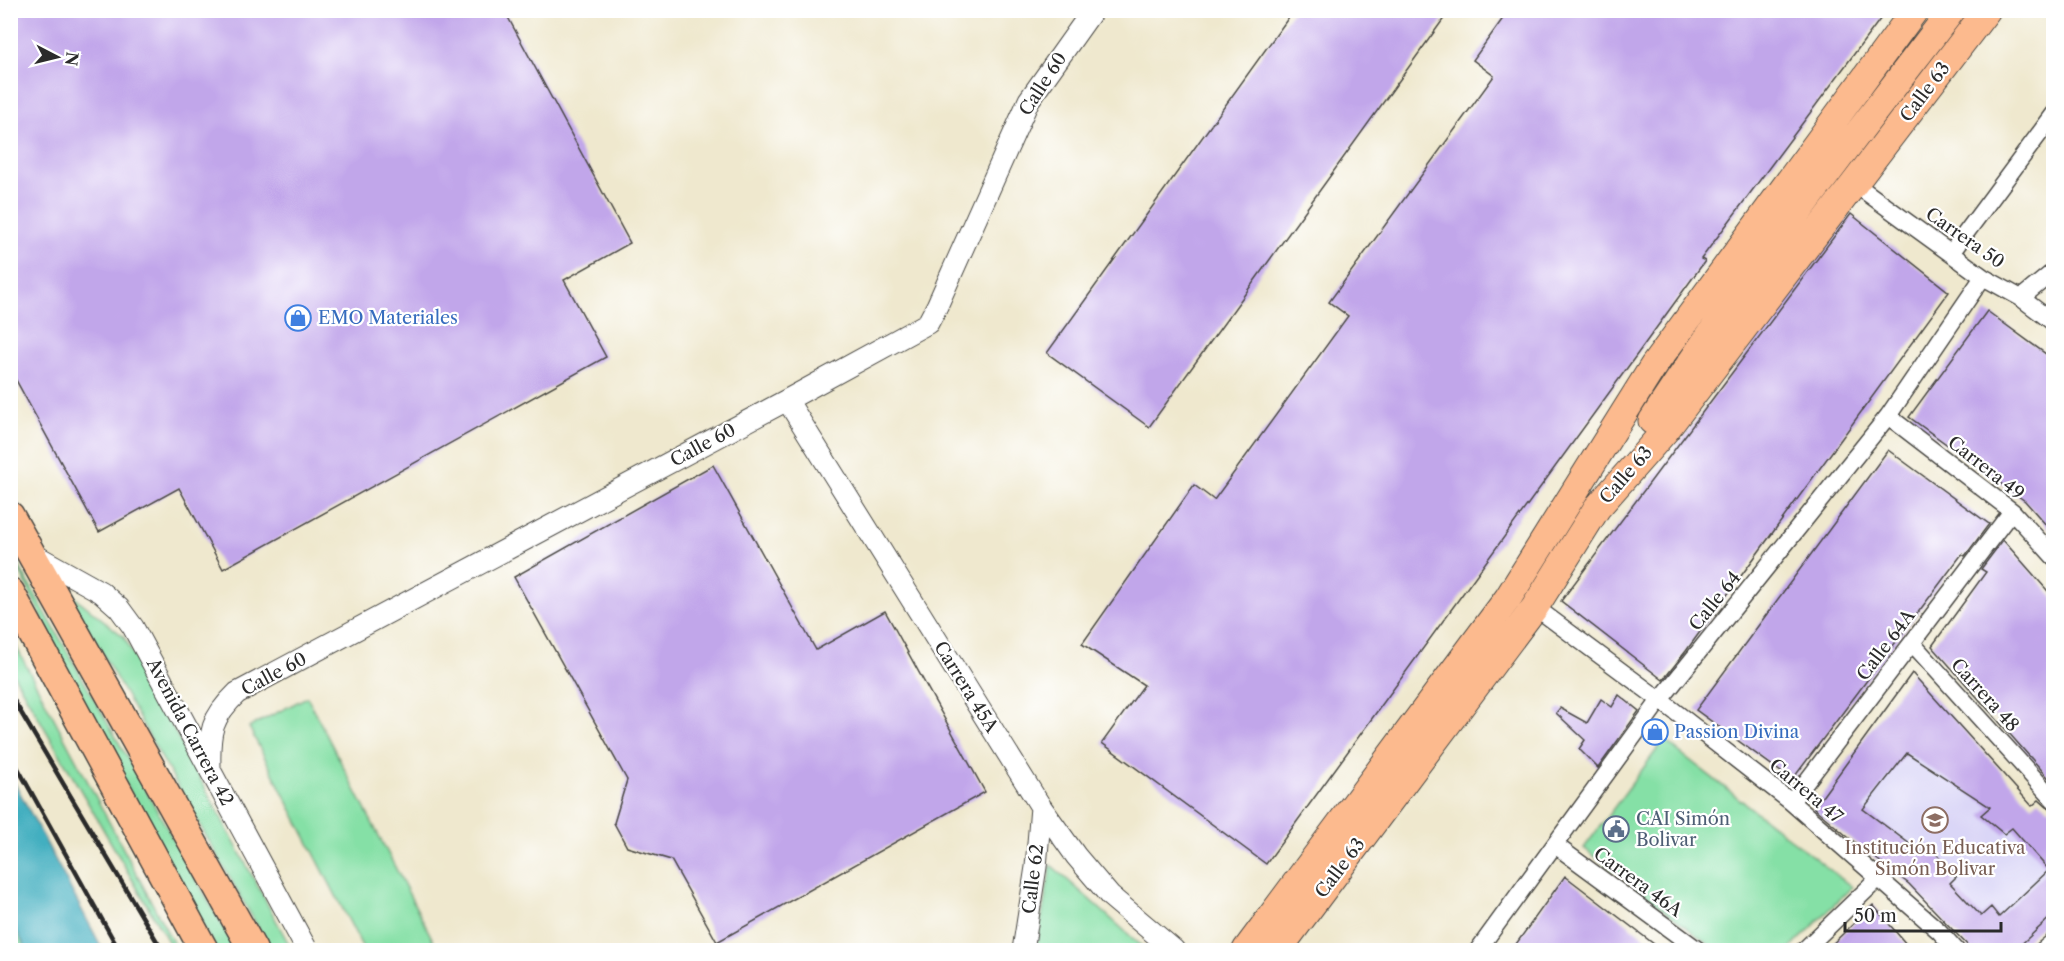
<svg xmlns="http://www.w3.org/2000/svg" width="2064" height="961" viewBox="0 0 2064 961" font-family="'Libre Caslon Text',serif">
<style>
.built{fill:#dad6f7}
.green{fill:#85e0a6;stroke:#588668;stroke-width:1.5}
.water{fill:#43afc0;stroke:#376d76;stroke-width:1.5}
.building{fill:#c1a6ea;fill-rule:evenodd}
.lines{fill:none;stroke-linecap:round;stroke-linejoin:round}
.minor-casing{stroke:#484743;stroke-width:19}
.tertiary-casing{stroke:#484743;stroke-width:23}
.primary-casing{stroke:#484743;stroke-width:29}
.trunk-casing{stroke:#484743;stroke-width:31}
.minor{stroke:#fff;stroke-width:16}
.tertiary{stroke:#fff;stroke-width:21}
.primary{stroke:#fcba8e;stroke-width:27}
.trunk{stroke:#fcba8e;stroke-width:28}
.rail{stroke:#2b2b2b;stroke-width:4.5}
.labels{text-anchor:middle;stroke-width:4.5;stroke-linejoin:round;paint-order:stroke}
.street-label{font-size:18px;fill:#2b2b2b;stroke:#fff}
.shop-label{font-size:18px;fill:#366cbe;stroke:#fff;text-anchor:start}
.service-label{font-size:18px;fill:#4e5e75;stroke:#fff;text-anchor:start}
.education-label{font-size:18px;fill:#785e54;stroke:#fff}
</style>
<rect width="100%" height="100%" fill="#fff"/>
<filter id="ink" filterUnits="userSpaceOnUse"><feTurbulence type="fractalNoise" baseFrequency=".0167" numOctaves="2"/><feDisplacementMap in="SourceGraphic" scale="12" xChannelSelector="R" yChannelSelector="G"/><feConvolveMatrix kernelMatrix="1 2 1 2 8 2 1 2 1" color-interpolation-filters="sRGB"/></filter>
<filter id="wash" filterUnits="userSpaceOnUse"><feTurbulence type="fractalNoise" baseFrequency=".008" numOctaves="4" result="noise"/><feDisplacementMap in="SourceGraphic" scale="24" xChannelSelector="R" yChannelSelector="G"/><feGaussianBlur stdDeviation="1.35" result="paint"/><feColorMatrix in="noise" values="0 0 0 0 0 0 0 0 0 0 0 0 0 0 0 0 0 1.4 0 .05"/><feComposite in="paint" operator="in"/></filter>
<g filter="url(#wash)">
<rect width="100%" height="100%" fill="#efe8ce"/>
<!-- built -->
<path class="built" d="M 1912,673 L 2053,829 L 2053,914 L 1973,950 L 1909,884 L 1812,810 Z"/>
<!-- green -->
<path class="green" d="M 10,550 L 236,950 L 216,950 L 86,712 Z
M 66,590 L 124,637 L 292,950 L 271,950 Z
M 11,637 L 177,950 L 173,950 L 11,670 Z
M 307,697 L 438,950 L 364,950 L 249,727 Z
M 1664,740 L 1852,887 L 1789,950 L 1716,950 L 1584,848 Z
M 1051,865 L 1146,950 L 1036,950 Z
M 11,921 L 27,950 L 11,950 Z"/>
<!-- water -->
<path class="water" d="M 11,776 L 103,950 L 27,950 L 11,921 Z"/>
<g id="blocks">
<!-- building -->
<path class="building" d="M 10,10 L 504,10 L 630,243 L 564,280 L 606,357 L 223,569 L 179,488 L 99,532 L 10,369 Z
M 1294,10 L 1450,10 L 1149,427 L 1047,353 Z
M 1509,10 L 1887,10 L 1701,259 L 1705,261 L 1266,864 L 1102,743 L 1144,685 L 1082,644 L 1194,485 L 1214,500 L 1348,316 L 1329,302 L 1494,76 L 1473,60 Z
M 1851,214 L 1949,292 L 1686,651 L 1663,680 L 1561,601 Z
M 1987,311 L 2054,360 L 2054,534 L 2025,501 L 1909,417 Z
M 1888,450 L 1989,524 L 1965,556 L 1962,554 L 1792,780 L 1696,710 Z
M 713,465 L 816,650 L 885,611 L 985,792 L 717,942 L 671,860 L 627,847 L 614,823 L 627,780 L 514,577 Z
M 2003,540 L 2054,598 L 2054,784 L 1932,646 L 1986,572 L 1981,569 Z
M 1912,673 L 2032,806 L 2039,800 L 2047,807 L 2054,810 L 2054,914 L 2014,951 L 1973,951 L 1909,884 L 1848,837 L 1814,808 ZM 1907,753 L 1990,807 L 1981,815 L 2004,834 L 2012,828 L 2049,870 L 1999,917 L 1991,907 L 1981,916 L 1950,883 L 1957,876 L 1928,845 L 1922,853 L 1863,809 Z
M 1619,695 L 1639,711 L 1598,768 L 1579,749 L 1585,740 L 1556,713 L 1560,708 L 1587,723 L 1601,699 L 1612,707 Z
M 1565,876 L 1663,951 L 1511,951 Z
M 1873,905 L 1912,951 L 1825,951 Z"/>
</g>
</g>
<g filter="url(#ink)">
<use href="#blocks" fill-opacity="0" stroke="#484743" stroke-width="1.5"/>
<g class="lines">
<!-- minor casing -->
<g class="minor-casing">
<path id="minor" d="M 1855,184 L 1983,277 L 2021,298 L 2054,323
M 1951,253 L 2054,114
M 2021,298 L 2054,271
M 1888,416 L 2012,511 L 2054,557
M 1535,607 L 1660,700 L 1791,802 L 1939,931 L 1956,950
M 1912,643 L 2054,800
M 1791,802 L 2012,511
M 1555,845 L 1698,950
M 1478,950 L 1660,700 L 1888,416 L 1983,277
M 1804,950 L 1879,878
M 2043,950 L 2054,941"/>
</g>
<!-- tertiary casing -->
<g class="tertiary-casing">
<path id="tertiary" d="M 787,400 L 1041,807 L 1076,856 L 1110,896 L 1174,950
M 31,553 L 101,592 L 119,608 L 133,627 L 307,950
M 210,767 C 209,732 211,718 237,693 L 787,400 L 928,323 L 937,306 L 1029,100 L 1093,10
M 1023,950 L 1036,867 L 1041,807"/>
</g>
<!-- primary casing -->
<g class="primary-casing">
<path id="primary" d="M 1652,421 C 1744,279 1849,145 1952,10
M 1246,950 L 1508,598 L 1654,365 L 1915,10
M 1278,950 L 1535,607 L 1597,508 L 1665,431 L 1987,10"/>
</g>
<!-- trunk casing -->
<g class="trunk-casing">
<path id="trunk" d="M 10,516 L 253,950
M 10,592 L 204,950"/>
</g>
<!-- minor -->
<use href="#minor" class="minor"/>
<!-- tertiary -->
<use href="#tertiary" class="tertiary"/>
<!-- primary -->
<use href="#primary" class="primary"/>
<!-- trunk -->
<use href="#trunk" class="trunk"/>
<!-- rail -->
<path class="rail" d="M 10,694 L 162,950
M 10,754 L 119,950"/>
</g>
</g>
<!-- icons -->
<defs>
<g id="shop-ring" transform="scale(1.35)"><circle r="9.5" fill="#fff" stroke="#3f7fe0" stroke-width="1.5"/><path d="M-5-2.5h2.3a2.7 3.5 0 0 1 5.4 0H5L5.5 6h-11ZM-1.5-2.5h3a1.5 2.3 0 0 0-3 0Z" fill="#3f7fe0"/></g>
<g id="school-ring" transform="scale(1.35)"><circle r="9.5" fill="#fff" stroke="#8d6e63" stroke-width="1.5"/><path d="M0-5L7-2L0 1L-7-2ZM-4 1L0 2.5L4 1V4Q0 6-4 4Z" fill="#8d6e63"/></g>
<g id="civic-ring" transform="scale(1.35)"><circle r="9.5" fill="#fff" stroke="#5c6f8a" stroke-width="1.5"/><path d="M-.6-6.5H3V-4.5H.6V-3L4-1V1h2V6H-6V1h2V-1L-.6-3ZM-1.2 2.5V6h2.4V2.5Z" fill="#5c6f8a"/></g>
</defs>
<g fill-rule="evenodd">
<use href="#shop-ring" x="298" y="318"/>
<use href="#shop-ring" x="1655" y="732"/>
<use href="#school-ring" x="1935" y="820"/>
<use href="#civic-ring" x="1616" y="829"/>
</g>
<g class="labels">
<!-- street labels -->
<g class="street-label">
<text transform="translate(1043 84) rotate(-57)" y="6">Calle 60</text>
<text transform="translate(1925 92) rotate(-53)" y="6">Calle 63</text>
<text transform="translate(1965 238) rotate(35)" y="6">Carrera 50</text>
<text transform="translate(703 445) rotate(-28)" y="6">Calle 60</text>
<text transform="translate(1986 468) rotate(38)" y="6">Carrera 49</text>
<text transform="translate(1626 475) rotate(-49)" y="6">Calle 63</text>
<text transform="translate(1715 601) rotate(-51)" y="6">Calle 64</text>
<text transform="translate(1886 645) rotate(-53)" y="6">Calle 64A</text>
<text transform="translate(274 674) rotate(-28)" y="6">Calle 60</text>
<text transform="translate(966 687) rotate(58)" y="6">Carrera 45A</text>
<text transform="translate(1985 695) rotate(48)" y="6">Carrera 48</text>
<text transform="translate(190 732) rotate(62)" y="6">Avenida Carrera 42</text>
<text transform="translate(1806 791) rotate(40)" y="6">Carrera 47</text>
<text transform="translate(1340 868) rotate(-53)" y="6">Calle 63</text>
<text transform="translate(1033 879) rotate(-83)" y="6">Calle 62</text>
<text transform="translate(1638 882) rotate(36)" y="6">Carrera 46A</text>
</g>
<!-- shop labels -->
<g class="shop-label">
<text x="318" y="324">EMO Materiales</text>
<text x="1674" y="738">Passion Divina</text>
</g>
<!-- service labels -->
<g class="service-label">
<text x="1636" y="825">CAI Simón<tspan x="1636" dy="21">Bolivar</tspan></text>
</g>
<!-- education labels -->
<g class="education-label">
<text x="1935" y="854">Institución Educativa<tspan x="1935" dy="21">Simón Bolivar</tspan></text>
</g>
</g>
<!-- margin -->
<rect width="2064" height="961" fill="none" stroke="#fff" stroke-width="36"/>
<!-- north arrow -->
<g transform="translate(57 57) rotate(97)" stroke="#ffffff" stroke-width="4.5" paint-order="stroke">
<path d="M0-4.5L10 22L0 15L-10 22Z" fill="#2b2b2b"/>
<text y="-9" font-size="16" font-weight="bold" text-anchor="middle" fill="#2b2b2b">N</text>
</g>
<!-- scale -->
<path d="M1845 922v9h156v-9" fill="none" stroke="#2b2b2b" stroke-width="3"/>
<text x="1854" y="922" font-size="18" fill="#2b2b2b" stroke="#ffffff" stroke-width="4.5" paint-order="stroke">50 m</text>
</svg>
